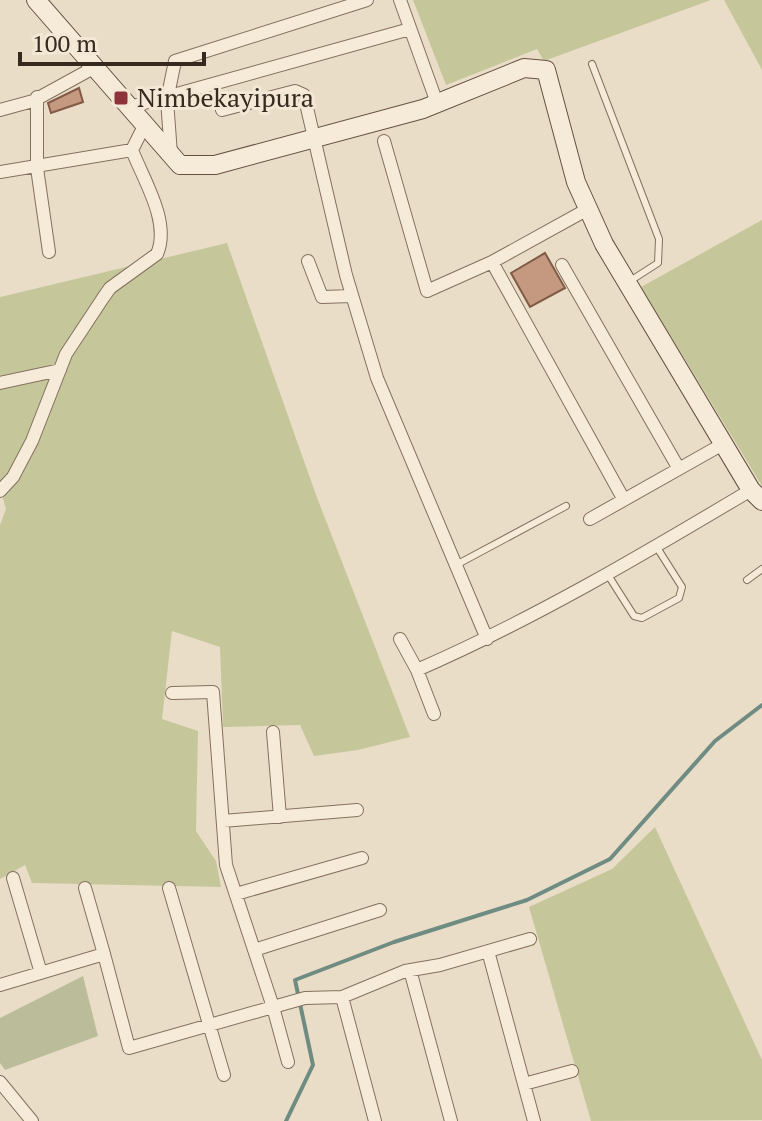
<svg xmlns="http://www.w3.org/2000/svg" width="762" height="1121" viewBox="0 0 762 1121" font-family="'PT Serif',serif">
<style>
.green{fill:#c5c79b}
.cemetery{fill:#bbbd9a}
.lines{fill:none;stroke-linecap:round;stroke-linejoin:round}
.stream{stroke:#6f8c83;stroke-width:4}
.building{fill:#c59880;stroke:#815a46;stroke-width:2}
.service-casing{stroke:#84705e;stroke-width:8}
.minor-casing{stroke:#84705e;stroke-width:14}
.secondary-casing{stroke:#665141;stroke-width:20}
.service{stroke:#f6ebd9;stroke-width:6}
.minor{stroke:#f6ebd9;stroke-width:12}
.secondary{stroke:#f6ebd9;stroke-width:18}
.poi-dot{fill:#8e333a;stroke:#f2e8d5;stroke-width:3}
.labels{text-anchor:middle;stroke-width:6;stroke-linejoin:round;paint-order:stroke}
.poi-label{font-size:26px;fill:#362920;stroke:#f2e8d5;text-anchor:start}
</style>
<rect width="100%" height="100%" fill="#eaddc7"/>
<!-- green -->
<path class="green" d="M 413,0 L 711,0 L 544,61 L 537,49 L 446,85 Z
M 724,0 L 762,0 L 762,70 Z
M 762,220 L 762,486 L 641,287 Z
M 227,243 L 316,495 L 410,737 L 358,750 L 314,756 L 300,725 L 223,727 L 220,647 L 172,631 L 162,719 L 198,731 L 196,831 L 216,861 L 221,887 L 32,883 L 25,865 L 0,879 L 0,525 L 6,509 L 0,488 L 0,297 Z
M 655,827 L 762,1060 L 762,1120 L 591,1121 L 529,907 L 612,869 Z"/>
<!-- cemetery -->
<path class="cemetery" d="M 83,976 L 98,1036 L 5,1070 L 0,1063 L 0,1018 Z"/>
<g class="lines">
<!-- stream -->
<path class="stream" d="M 286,1121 L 313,1065 L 295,980 L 394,942 L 527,900 L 610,859 L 715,741 L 762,705"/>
</g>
<!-- building -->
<path class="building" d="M 79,88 L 83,102 L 51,113 L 48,103 Z
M 545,253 L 565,288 L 530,307 L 511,273 Z"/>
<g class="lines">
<!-- service casing -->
<g class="service-casing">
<path id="service" d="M 592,64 L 659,239 L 658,263 L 630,281
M 456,565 L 566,506
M 608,575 L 634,616 L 642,618 L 679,598 L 682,587 L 656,546
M 747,580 L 762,569"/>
</g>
<!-- minor casing -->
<g class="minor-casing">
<path id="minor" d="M 400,0 L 437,103
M 37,97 L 37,168 L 49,252
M 130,107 L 410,29
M 0,110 L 33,101 L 95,67
M 222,110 L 295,91 L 304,95 L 346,275 L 377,378 L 487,639
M 384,141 L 427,291 L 492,262 L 624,500
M 171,154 L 167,100 L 175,61 L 367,0
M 0,172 L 132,150
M 308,261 L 322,297 L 352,296
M 492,262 L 588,209
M 562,265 L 679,469
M 0,383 L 60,370
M 0,491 L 13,477 L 32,441 L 66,354 L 103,298 L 110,288 L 157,254 C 171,222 143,179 132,150 L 145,124
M 590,519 L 723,444
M 400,639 L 417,670 L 434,714
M 417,670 C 534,619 642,555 751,490
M 273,732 L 280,817
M 223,821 L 357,810
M 13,878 L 41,973
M 85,888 L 104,954
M 169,888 L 224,1075
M 236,894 L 362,858
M 254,950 L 380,910
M 488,951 L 534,1121
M 410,970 L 451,1121
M 0,985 L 104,954 L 129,1048 L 273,1007 L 226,865 L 213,692 L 172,693
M 342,997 L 375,1121
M 288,1062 L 273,1007 L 305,998 L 342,997 L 405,971 L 440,965 L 530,939
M 0,1082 L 32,1121
M 524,1084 L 572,1071"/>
</g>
<!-- secondary casing -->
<g class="secondary-casing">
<path id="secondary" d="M 36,0 L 180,165 L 215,165 L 423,109 L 524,68 L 546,70 L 576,182 L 604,244 L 751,490 L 762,501"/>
</g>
<!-- service -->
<use href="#service" class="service"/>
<!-- minor -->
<use href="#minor" class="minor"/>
<!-- secondary -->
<use href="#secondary" class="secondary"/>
</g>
<!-- markers -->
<rect class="poi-dot" x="113" y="90" width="16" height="16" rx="4"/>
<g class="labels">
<!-- poi labels -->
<g class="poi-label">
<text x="137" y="107">Nimbekayipura</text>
</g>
</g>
<!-- scale -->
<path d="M20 52v12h184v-12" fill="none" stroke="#362920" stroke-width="4"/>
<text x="32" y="52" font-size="24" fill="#362920" stroke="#f2e8d5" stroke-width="6" paint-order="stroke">100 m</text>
</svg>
